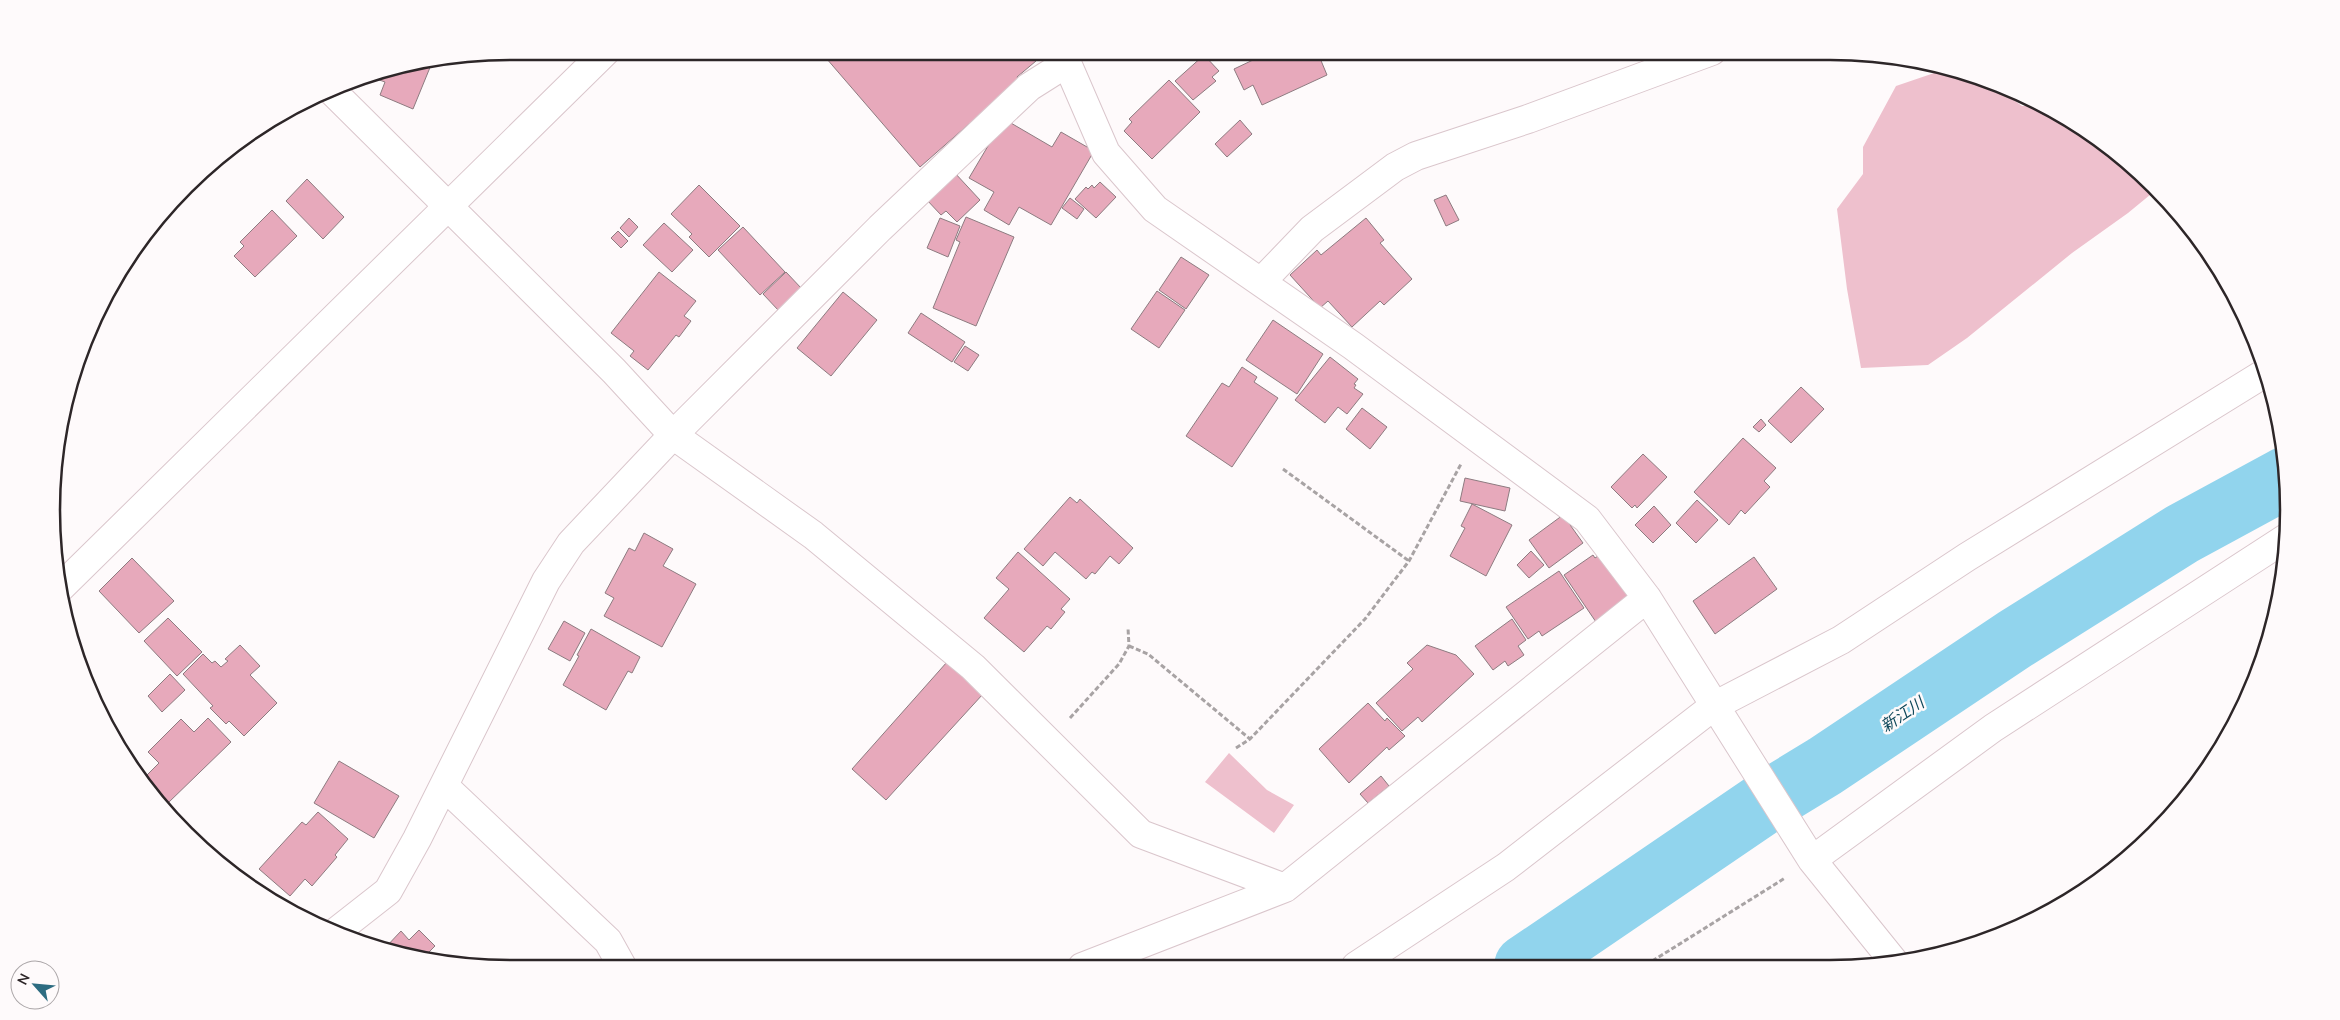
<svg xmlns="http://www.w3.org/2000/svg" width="2340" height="1020" viewBox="0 0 2340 1020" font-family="'Nunito Sans','Noto Sans JP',sans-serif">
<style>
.green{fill:#eec0cd}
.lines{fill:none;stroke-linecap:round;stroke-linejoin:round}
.river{stroke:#91d4ed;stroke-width:62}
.building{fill:#e7a9bb;stroke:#8d7b80}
.minor-casing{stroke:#dac6cc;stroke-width:30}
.path{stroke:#a8a3a4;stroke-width:3;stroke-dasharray:5 2.5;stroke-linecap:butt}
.minor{stroke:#fff;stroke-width:28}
.labels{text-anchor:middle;stroke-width:5;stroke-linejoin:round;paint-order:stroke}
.water-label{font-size:16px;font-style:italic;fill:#10495b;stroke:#fefafb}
.rim{fill:none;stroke:#2d2628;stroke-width:2.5}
</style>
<rect width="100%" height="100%" fill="#fefafb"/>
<!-- green -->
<path class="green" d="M 1943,70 L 1956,72 L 1996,87 L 2022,106 L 2045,106 L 2060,113 L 2133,165 L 2156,190 L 2128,213 L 2072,253 L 1967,338 L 1928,365 L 1861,368 L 1847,289 L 1837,209 L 1863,174 L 1863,147 L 1896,86 Z
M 1229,753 L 1267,790 L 1294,805 L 1274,833 L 1205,782 Z"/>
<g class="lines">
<!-- river -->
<path class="river" d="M 1525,966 L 1766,802 L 1825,766 L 2015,639 L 2182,534 L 2287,477"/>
</g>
<!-- building -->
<path class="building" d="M 820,51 L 1028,51 L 1036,61 L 1017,77 L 1019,80 L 920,167 Z
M 1272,51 L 1317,51 L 1327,75 L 1262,105 L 1253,85 L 1244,90 L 1234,69 Z
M 1204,55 L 1219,71 L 1212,77 L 1216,81 L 1193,100 L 1175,81 Z
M 429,65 L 431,65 L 413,109 L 380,95 L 385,82 L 371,77 L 372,74 Z
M 1169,80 L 1200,112 L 1152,159 L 1124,131 L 1132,122 L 1129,119 Z
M 1004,119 L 1052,147 L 1061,132 L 1094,151 L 1051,225 L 1019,207 L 1009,225 L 984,210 L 994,192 L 969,178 Z
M 1240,120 L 1252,134 L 1227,157 L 1215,144 Z
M 954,172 L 980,200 L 957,222 L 946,211 L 941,215 L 926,199 Z
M 307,179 L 344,217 L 323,239 L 286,201 Z
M 1100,182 L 1116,197 L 1096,218 L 1075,199 L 1086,187 L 1088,189 L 1092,185 L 1094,188 Z
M 699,185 L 740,226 L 709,257 L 689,237 L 692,234 L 671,214 Z
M 1446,195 L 1459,220 L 1446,226 L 1434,200 Z
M 1070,198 L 1084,209 L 1077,219 L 1062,208 Z
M 272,210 L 297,236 L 255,277 L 234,256 L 244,246 L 240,242 Z
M 966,217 L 1014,237 L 976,326 L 933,308 L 960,242 L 956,240 Z
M 629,218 L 638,227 L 629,237 L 620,228 Z
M 940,218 L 960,226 L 948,257 L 927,248 Z
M 1366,218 L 1384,240 L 1380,243 L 1412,279 L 1384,305 L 1380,301 L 1352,327 L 1328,301 L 1320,308 L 1290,275 L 1317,250 L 1321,255 Z
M 664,223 L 693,250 L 672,272 L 643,245 Z
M 743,227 L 785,272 L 760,295 L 718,250 Z
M 618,231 L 628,241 L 621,248 L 611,238 Z
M 1181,257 L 1209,275 L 1186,309 L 1159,290 Z
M 659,272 L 696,301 L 684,316 L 691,321 L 679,337 L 676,335 L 648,370 L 630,356 L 634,351 L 611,333 Z
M 786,272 L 802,289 L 779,311 L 763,294 Z
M 1157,291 L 1185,310 L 1159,348 L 1131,329 Z
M 843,292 L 877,320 L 831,376 L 797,348 Z
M 921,313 L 965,342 L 952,362 L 908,333 Z
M 1273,320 L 1323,354 L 1297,394 L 1246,360 Z
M 965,346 L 979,355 L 968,371 L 954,362 Z
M 1330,357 L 1358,379 L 1354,384 L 1356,385 L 1354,388 L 1363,394 L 1347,414 L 1338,407 L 1325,423 L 1295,400 Z
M 1242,367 L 1257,377 L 1254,382 L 1278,398 L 1232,467 L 1186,436 L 1222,383 L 1229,387 Z
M 1801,387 L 1824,409 L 1791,443 L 1768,421 Z
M 1362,408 L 1387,427 L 1370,449 L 1346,429 Z
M 1761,419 L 1766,425 L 1759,432 L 1753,427 Z
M 1743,438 L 1776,468 L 1764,481 L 1770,487 L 1745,514 L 1741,510 L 1729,525 L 1694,492 Z
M 1643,454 L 1667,477 L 1637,508 L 1635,505 L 1632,508 L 1611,487 Z
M 1465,478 L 1510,488 L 1505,511 L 1460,501 Z
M 1070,497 L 1077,503 L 1080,499 L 1133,548 L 1119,564 L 1110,556 L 1095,574 L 1092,572 L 1086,579 L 1055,552 L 1043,566 L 1024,549 Z
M 1697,500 L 1718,520 L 1696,543 L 1676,523 Z
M 1472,504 L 1512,525 L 1486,576 L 1450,556 L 1465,528 L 1461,526 Z
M 1654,506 L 1671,525 L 1653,543 L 1635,525 Z
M 1563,515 L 1583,543 L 1549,568 L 1529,540 Z
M 644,533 L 673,549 L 663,566 L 696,584 L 662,647 L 604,616 L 614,598 L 605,593 L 629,548 L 635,551 Z
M 1531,551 L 1544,565 L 1529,578 L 1517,565 Z
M 1018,552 L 1070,599 L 1061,609 L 1065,612 L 1051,629 L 1047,626 L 1024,652 L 984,618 L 1009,589 L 996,578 Z
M 1601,554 L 1628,593 L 1627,600 L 1596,622 L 1564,575 L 1593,555 L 1595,558 Z
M 1754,557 L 1777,589 L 1715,634 L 1693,601 Z
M 132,558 L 174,601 L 139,633 L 99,591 Z
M 1559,571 L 1584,608 L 1542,636 L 1539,631 L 1528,639 L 1506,607 Z
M 168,618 L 202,652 L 177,676 L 144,641 Z
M 1512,619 L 1526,640 L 1518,646 L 1524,655 L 1508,666 L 1505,661 L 1493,670 L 1475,646 Z
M 564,621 L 585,633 L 570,661 L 548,649 Z
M 591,629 L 640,657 L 632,673 L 628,671 L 606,710 L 563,685 L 579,656 L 577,655 Z
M 240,645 L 260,666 L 250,675 L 277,703 L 244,736 L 229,721 L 226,724 L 210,708 L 213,706 L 183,674 L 203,654 L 212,663 L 215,661 L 221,667 L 228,661 L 225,659 Z
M 1427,645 L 1456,655 L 1474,674 L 1422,722 L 1418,717 L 1402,731 L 1376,703 L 1413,669 L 1407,663 Z
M 947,662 L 983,694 L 886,800 L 852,769 Z
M 170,674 L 185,690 L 162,712 L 148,696 Z
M 1368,703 L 1385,721 L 1387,718 L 1405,736 L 1389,750 L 1387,747 L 1349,783 L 1319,749 Z
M 208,718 L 231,742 L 168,803 L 144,778 L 159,763 L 148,752 L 181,719 L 194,732 Z
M 339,761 L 399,796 L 374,838 L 314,803 Z
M 1381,776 L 1389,786 L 1368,803 L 1360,794 Z
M 318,812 L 348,839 L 335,855 L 337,857 L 312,886 L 305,879 L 290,896 L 259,869 L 302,822 L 306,825 Z
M 419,930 L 435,946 L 426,955 L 385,948 L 401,931 L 409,940 Z"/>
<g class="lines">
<!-- minor casing -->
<g class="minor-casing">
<path id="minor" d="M 1065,51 L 1067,63 L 1106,153 L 1155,209 L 1353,346 L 1587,519 L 1647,598 L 1812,860 L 1895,963
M 331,90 L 614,371 L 673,435 L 813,535 L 973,667 L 1141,834 L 1285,888 L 1647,598
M 1261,282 L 1312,229 L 1395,167 L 1416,156 L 1528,119 L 1712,51
M 59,589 L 606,51
M 444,786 L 608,941 L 623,968
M 1812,860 L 1993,728 L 2286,538
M 337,931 L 388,891 L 417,839 L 546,581 L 571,543 L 673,435 L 880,228 L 1029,87 L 1067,63
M 1356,966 L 1506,867 L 1714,706 L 1841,640 L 1967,557 L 2260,376 L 2266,374
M 1082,967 L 1285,888"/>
</g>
<!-- path -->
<path class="path" d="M 1283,469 L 1409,561
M 1129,646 L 1148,654 L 1250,739
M 1070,718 L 1119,664 L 1129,646 L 1128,628
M 1236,748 L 1250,739 L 1365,619 L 1409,561 L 1461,464
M 1646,965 L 1785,878"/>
<!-- minor -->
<use href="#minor" class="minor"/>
</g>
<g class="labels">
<!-- water labels -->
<g class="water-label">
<text transform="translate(1902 714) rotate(-34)" y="6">新江川</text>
</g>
</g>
<!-- crop -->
<path d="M0 0H2340V1020H0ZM510 60H1830A450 450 0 0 1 2280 510V510A450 450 0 0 1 1830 960H510A450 450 0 0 1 60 510V510A450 450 0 0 1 510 60Z" fill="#fefafb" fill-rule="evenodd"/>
<path class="rim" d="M510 60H1830A450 450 0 0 1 2280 510V510A450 450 0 0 1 1830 960H510A450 450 0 0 1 60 510V510A450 450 0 0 1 510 60Z"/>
<!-- north arrow -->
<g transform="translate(35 985) rotate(297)"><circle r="24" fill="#fefafb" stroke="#aaa5a7"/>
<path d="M0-4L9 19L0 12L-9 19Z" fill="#2d6c81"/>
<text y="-8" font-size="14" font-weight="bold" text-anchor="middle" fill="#2d2628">N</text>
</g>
</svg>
